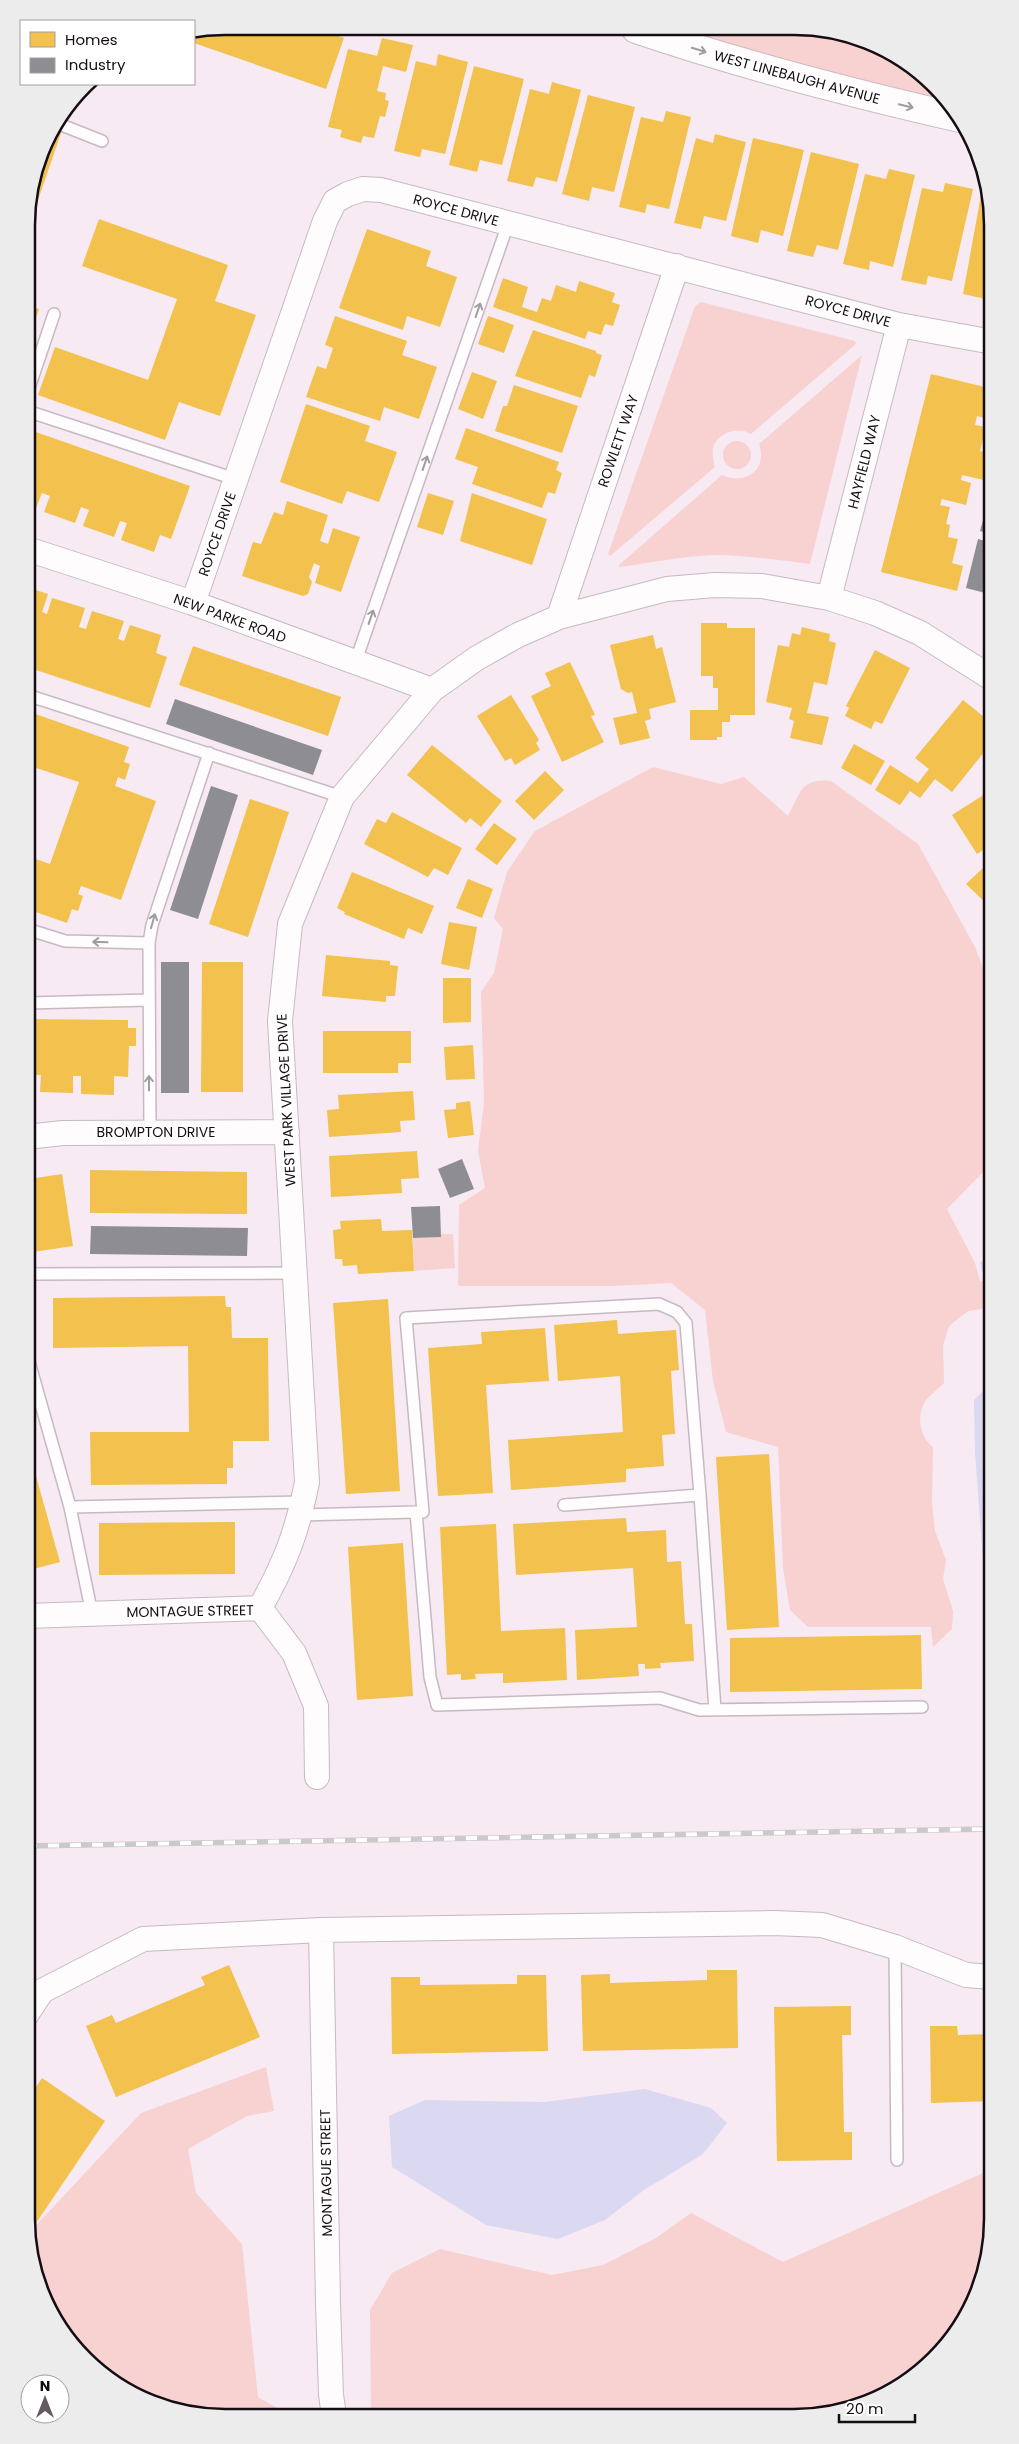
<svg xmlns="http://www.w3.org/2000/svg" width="1019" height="2444" viewBox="0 0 1019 2444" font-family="Poppins,sans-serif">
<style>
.green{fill:#f8d1d1}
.water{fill:#dbd8f2}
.homes{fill:#f2c14e}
.industry{fill:#8d8d92}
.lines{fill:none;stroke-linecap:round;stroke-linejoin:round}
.service-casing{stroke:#c6bac2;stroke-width:14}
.minor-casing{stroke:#c6bac2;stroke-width:26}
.secondary-casing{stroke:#c6bac2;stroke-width:30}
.service{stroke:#fefcfd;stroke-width:11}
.minor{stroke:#fefcfd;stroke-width:24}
.secondary{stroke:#fefcfd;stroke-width:28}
.rail-casing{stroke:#ccc9cb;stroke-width:5.5}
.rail{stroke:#fff;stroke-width:4;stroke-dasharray:11;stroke-linecap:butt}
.oneway{stroke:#a19ca0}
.labels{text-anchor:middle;stroke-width:5;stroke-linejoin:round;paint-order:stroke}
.street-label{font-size:14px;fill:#160d14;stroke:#fff}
.rim{fill:none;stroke:#160d14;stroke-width:2.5}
</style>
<rect width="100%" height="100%" fill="#f7eaf3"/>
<!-- green -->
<path class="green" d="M 678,29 L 833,30 L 882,47 L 925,76 L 947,102 L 811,69 Z
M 701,302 L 855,341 L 856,344 L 751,434 C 740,427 722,431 715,443 C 711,449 713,460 715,467 L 610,556 L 608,554 L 695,306 Z
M 862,355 L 810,564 C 779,560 746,555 714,555 C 682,556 651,563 619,567 L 619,565 L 722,475 C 745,486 768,470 759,444 Z
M723 455a14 14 0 1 1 28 0a14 14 0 1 1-28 0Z
M 653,767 L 721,784 L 744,777 L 788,816 C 801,793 800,778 831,781 L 918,844 L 975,947 L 993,995 L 993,1149 L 990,1165 L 947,1209 L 975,1263 L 980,1281 L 993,1282 L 993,1307 L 968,1311 L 949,1326 L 943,1346 L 944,1383 C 938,1389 931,1394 926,1400 C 916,1415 919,1436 933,1447 L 932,1502 L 935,1531 L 946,1560 L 943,1579 L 953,1611 L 952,1629 L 933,1647 L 931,1627 L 808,1627 L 790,1610 L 783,1568 L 778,1447 L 726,1432 L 713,1381 L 705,1310 L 671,1283 L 613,1286 L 458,1286 L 459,1205 L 485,1188 L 478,1151 L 484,1102 L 481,992 L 494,973 L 503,929 L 494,918 L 507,872 L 535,831 Z
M 441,1234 L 453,1234 L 455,1268 L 414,1271 L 413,1238 L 441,1237 Z
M 266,2067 L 274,2111 L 247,2116 L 188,2149 L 196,2193 L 242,2244 L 258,2397 L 281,2410 L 277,2415 L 186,2414 L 137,2397 L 85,2360 L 53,2319 L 33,2270 L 28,2234 L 141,2113 Z
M 992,2169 L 992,2232 L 978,2295 L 944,2350 L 904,2384 L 845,2411 L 794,2418 L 371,2415 L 370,2310 L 392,2273 L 440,2249 L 552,2275 L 603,2265 L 656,2238 L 691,2213 L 783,2262 Z"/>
<!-- water -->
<path class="water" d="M 993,1258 L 993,1272 L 982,1272 L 980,1262 Z
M 993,1381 L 992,1686 L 975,1452 L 974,1400 Z
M 645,2089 L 711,2108 L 727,2123 L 703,2154 L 644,2190 L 605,2220 L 558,2239 L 486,2225 L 392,2167 L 389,2116 L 425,2100 L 544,2102 Z"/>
<!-- homes -->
<path class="homes" d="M 225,26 L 337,27 L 335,35 L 344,38 L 326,89 L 194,43 L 194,32 Z
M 382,38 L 413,45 L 406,72 L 383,66 L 377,91 L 386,93 L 385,100 L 389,101 L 385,117 L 380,116 L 374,138 L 363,136 L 361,143 L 340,137 L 342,130 L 328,127 L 348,49 L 377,56 Z
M 438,54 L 468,62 L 445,154 L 422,149 L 420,157 L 394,151 L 416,61 L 436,66 Z
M 474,66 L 524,79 L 502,165 L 480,160 L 477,172 L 449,165 Z
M 552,82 L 581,90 L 557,182 L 536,177 L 533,187 L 507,181 L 530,89 L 549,94 Z
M 588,95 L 635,107 L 614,192 L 592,187 L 589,201 L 562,194 Z
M 70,107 L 27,232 L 27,212 L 47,137 Z
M 666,111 L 691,117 L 669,209 L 647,204 L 645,213 L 619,207 L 641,117 L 663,122 Z
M 715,134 L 746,142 L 726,221 L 704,216 L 701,229 L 674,223 L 696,138 L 713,143 Z
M 753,138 L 804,150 L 783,236 L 761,230 L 758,243 L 731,236 Z
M 811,152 L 859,164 L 838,250 L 817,245 L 813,257 L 787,251 Z
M 889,169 L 915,175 L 893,267 L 870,261 L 869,270 L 843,264 L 865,174 L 886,179 Z
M 945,183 L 973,189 L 952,281 L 928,276 L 926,285 L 901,280 L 922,188 L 943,192 Z
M 981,195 L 989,197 L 993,225 L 993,288 L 990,300 L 963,294 Z
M 99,219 L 228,265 L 215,301 L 256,315 L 220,416 L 179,402 L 165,440 L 38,395 L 55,347 L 148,380 L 177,299 L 82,266 Z
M 367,229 L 431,251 L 426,266 L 457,277 L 440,327 L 407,316 L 403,330 L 339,308 Z
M 503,278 L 528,287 L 522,307 L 537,312 L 542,298 L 551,301 L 556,285 L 576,292 L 579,281 L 615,293 L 612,302 L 620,305 L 613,326 L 605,324 L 601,335 L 588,331 L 585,339 L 493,307 Z
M 27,305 L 39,309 L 27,343 Z
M 335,316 L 407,341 L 402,355 L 437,367 L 419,419 L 384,407 L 380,421 L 306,397 L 317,366 L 326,369 L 333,348 L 325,345 Z
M 488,316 L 514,325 L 504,353 L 478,344 Z
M 533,330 L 596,351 L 596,353 L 602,355 L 595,377 L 589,375 L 581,398 L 515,376 Z
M 472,372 L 497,381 L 483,419 L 458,409 Z
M 931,374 L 993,389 L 993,415 L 986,413 L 985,418 L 977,416 L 975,425 L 986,427 L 980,451 L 990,454 L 984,480 L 962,475 L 961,480 L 971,483 L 966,505 L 942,499 L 940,505 L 950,507 L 946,524 L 950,525 L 948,537 L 958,539 L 952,563 L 963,566 L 957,591 L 881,572 Z
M 514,385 L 578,406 L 562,453 L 495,431 L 503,406 L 507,406 Z
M 306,404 L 370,426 L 365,441 L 397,452 L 379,502 L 347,491 L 342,504 L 280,482 Z
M 466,428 L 559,462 L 556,470 L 562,473 L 555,494 L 548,492 L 542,508 L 472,484 L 478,467 L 455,459 Z
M 30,430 L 190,486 L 171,539 L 160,535 L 154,552 L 121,540 L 127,523 L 120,521 L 114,537 L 83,526 L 89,510 L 81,507 L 75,523 L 44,512 L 50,496 L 42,493 L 36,508 L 27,505 L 27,441 Z
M 428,493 L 454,501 L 443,535 L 417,527 Z
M 472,493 L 547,519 L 532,565 L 460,541 Z
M 287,501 L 328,515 L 320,541 L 328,544 L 333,528 L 360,537 L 341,592 L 315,583 L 320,566 L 314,563 L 309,577 L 312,582 L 308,594 L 303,596 L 242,576 L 253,542 L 261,544 L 274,512 L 283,515 Z
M 27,587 L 48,594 L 42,612 L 47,614 L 52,598 L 85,608 L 79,627 L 86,629 L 92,611 L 124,621 L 118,639 L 124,641 L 130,625 L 161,635 L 156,653 L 167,657 L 150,708 L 27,667 Z
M 701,623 L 727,623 L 727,628 L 755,628 L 755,715 L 730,715 L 730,722 L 722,722 L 722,737 L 717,737 L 717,740 L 690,740 L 690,710 L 718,710 L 718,688 L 713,688 L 713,676 L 701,676 Z
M 802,627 L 830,634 L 829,641 L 836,643 L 827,685 L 814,682 L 807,713 L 829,717 L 822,745 L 790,738 L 794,721 L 789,719 L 792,708 L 766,702 L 778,645 L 789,647 L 792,633 L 800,635 Z
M 653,635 L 656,649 L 662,647 L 676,702 L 649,709 L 651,719 L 645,721 L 650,738 L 620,745 L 613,718 L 637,713 L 632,692 L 628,693 L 621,689 L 610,645 Z
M 193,646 L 341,697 L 328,736 L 179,685 Z
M 875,650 L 910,668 L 882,724 L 875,721 L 871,729 L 845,716 L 849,708 L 846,706 Z
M 570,662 L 595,715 L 591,716 L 604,742 L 562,762 L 531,696 L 551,686 L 545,673 Z
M 511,695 L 539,740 L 536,743 L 540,750 L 515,765 L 511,758 L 505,761 L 477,716 Z
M 963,700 L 989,721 L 986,724 L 993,730 L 993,741 L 952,792 L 935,779 L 920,798 L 910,791 L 900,805 L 875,790 L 890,765 L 918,783 L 929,769 L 915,758 Z
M 27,711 L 129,747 L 124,762 L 130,764 L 125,780 L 118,777 L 115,786 L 156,801 L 121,900 L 81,886 L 78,894 L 83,896 L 78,911 L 72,909 L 67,923 L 27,909 L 27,856 L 50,864 L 79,782 L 27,765 Z
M 854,744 L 885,761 L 871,785 L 841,768 Z
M 432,745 L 502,801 L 481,827 L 470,818 L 466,823 L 407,775 Z
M 545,771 L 564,790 L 534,820 L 515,801 Z
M 993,789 L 993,849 L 991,845 L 977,854 L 952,815 Z
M 250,799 L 289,812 L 248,937 L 209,924 Z
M 392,812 L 462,848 L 448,875 L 434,868 L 428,877 L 364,844 L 377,819 L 386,823 Z
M 494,823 L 517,839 L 497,865 L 475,849 Z
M 983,868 L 993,877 L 993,904 L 990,907 L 966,884 Z
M 352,872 L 434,906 L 422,934 L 408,928 L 404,939 L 344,914 L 345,912 L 337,908 Z
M 468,879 L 493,889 L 482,918 L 456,908 Z
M 449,922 L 477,927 L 469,970 L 441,964 Z
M 326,955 L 390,961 L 390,965 L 398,966 L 395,996 L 386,996 L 386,1002 L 322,996 Z
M 202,962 L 243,962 L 243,1092 L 201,1092 Z
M 443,978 L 471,978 L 471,1022 L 443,1023 Z
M 27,1019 L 128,1020 L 128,1028 L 136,1028 L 136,1046 L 129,1046 L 128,1077 L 114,1076 L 114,1095 L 81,1094 L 81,1076 L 73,1076 L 73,1093 L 40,1092 L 41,1075 L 33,1075 L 33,1093 L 27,1093 Z
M 323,1031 L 411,1031 L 411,1063 L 398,1063 L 398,1073 L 323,1073 Z
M 473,1045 L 475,1079 L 446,1080 L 444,1047 Z
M 413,1091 L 415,1120 L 400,1121 L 401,1132 L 329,1137 L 327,1110 L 339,1109 L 338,1095 Z
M 470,1101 L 474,1135 L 448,1138 L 444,1110 L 456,1109 L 456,1103 Z
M 417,1151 L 419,1178 L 401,1179 L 402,1193 L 331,1197 L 329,1156 Z
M 90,1170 L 247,1172 L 247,1214 L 90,1213 Z
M 62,1174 L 73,1246 L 26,1253 L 26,1197 L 31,1197 L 29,1179 Z
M 381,1219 L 382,1231 L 412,1230 L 414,1271 L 358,1274 L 357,1265 L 343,1266 L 342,1259 L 335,1259 L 333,1230 L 341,1229 L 340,1221 Z
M 225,1296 L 226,1307 L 231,1307 L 232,1338 L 268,1338 L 269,1441 L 233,1441 L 233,1468 L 227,1468 L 227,1484 L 91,1485 L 90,1432 L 189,1432 L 188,1346 L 53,1348 L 53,1298 Z
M 388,1299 L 400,1491 L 346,1494 L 333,1303 Z
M 617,1320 L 618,1334 L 676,1330 L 679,1370 L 671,1371 L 675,1434 L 662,1435 L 664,1466 L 626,1469 L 626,1482 L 511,1490 L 508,1440 L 623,1432 L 620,1376 L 558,1381 L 554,1325 Z
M 545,1328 L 549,1381 L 486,1385 L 493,1493 L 438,1496 L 428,1348 L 482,1344 L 481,1332 Z
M 26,1440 L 60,1562 L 26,1571 Z
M 769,1454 L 779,1627 L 727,1630 L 716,1457 Z
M 626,1518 L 627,1532 L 666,1530 L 667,1562 L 681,1561 L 685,1624 L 692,1624 L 694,1661 L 660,1663 L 661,1668 L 645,1669 L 645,1664 L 638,1664 L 639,1676 L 577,1680 L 575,1630 L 637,1627 L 633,1568 L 516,1575 L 513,1524 Z
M 235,1522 L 235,1574 L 99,1575 L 99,1523 Z
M 496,1524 L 501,1631 L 565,1628 L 567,1680 L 503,1683 L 503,1673 L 475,1674 L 476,1679 L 461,1680 L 461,1674 L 447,1675 L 440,1527 Z
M 403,1543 L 413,1696 L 357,1700 L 348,1547 Z
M 921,1635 L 922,1689 L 730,1692 L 730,1638 Z
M 229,1965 L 260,2037 L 116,2097 L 86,2026 L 112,2015 L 116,2023 L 205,1985 L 201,1977 Z
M 707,1970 L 737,1970 L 738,2048 L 583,2051 L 581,1975 L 610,1974 L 610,1983 L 707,1980 Z
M 517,1975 L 546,1975 L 548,2051 L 392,2054 L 391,1977 L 420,1977 L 420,1985 L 517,1984 Z
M 851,2006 L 851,2035 L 842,2035 L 844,2132 L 852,2132 L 852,2160 L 777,2161 L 774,2007 Z
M 930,2026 L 957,2026 L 958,2035 L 992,2034 L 992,2101 L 931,2103 Z
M 42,2078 L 105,2121 L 28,2235 L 26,2219 L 26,2114 L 32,2106 L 26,2102 Z"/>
<!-- industry -->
<path class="industry" d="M 993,485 L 993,505 L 987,504 Z
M 987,506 L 993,508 L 993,535 L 980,531 Z
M 978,539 L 993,543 L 993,595 L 966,588 Z
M 175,699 L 322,750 L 313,775 L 166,724 Z
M 211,786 L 238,795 L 198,919 L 170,910 Z
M 161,962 L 189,962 L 189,1093 L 161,1093 Z
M 462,1159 L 474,1189 L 450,1198 L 438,1169 Z
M 440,1206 L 441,1237 L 413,1238 L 411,1207 Z
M 91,1226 L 248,1228 L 247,1256 L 90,1254 Z"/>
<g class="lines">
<!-- service casing -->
<g class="service-casing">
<path id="service" d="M 64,126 L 102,141
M 27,394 L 54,314
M 27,411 L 235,479
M 355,663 L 508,224
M 27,695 L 342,797
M 27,929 L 65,941 L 149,943
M 27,1003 L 149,1000
M 150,1132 L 149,943 L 152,925 L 209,753
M 26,1274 L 295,1273
M 26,1351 L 70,1507 L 92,1614
M 564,1505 L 700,1495 L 715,1710
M 70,1507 L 303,1502
M 416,1512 L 423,1512 L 406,1318 L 659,1304 L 677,1312 L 686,1323 L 700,1495
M 300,1515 L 416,1512 L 430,1677 L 437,1705 L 660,1698 L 699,1710 L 922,1707
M 895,1947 L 897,2160"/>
</g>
<!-- minor casing -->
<g class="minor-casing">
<path id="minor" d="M 27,549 L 193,603 L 432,690
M 829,598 L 899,325
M 193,603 L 325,221 L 335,201 L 348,194 L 363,189 L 381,190 L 899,325 L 993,342
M 559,617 L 677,266
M 26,1137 L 63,1133 L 287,1132
M 260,1608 C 285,1563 297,1533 307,1482 L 280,1021 L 290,924 L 342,797 L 432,690 L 477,658 L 518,635 L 559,617 L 667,589 L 715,585 L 762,586 L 829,598 L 875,613 L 920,633 L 993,679
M 260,1608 L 294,1653 L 316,1706 L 317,1777
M 26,1616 L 260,1608
M 321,1930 L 328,2303 L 331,2395 L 334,2415
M 26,2015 L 42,1991 L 143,1939 L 321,1930 L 774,1923 L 822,1925 L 895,1947 L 966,1975 L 992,1977"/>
</g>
<!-- secondary casing -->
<g class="secondary-casing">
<path id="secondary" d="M 636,29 C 742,65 851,93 960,118"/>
</g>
<!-- service -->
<use href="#service" class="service"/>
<!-- minor -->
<use href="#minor" class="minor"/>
<!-- secondary -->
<use href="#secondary" class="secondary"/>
<!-- rail casing -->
<g class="rail-casing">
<path id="rail" d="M 26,1846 L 992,1829"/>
</g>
<!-- rail -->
<use href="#rail" class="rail"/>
</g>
<!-- one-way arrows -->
<defs><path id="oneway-shaft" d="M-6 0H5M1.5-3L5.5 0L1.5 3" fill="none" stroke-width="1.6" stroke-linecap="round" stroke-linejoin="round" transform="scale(1.25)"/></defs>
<g class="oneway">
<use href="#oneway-shaft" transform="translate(699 50) rotate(17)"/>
<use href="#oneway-shaft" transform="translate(906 106) rotate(13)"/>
<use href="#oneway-shaft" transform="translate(478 310) rotate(-71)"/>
<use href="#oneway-shaft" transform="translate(425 463) rotate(-71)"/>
<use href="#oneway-shaft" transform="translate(371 617) rotate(-71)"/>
<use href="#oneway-shaft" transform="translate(153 921) rotate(-74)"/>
<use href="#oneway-shaft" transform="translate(100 942) rotate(-178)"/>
<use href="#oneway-shaft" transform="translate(149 1083) rotate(-90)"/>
</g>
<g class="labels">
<!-- street labels -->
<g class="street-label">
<text transform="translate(797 77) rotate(15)" y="5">WEST LINEBAUGH AVENUE</text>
<text transform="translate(456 210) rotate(15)" y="5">ROYCE DRIVE</text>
<text transform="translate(848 311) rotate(15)" y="5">ROYCE DRIVE</text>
<text transform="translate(618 441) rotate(-71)" y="5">ROWLETT WAY</text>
<text transform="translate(864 462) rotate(-76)" y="5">HAYFIELD WAY</text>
<text transform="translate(217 534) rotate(-71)" y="5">ROYCE DRIVE</text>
<text transform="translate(230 618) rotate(20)" y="5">NEW PARKE ROAD</text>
<text transform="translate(286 1100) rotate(-93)" y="5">WEST PARK VILLAGE DRIVE</text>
<text x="156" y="1137">BROMPTON DRIVE</text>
<text transform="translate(190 1611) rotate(-1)" y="5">MONTAGUE STREET</text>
<text transform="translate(326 2173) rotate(-91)" y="5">MONTAGUE STREET</text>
</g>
</g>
<!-- crop -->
<path d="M0 0H1019V2444H0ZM225 35H794A190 190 0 0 1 984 225V2219A190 190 0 0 1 794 2409H225A190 190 0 0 1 35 2219V225A190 190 0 0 1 225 35Z" fill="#ececec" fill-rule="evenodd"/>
<path class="rim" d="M225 35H794A190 190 0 0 1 984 225V2219A190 190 0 0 1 794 2409H225A190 190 0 0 1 35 2219V225A190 190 0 0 1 225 35Z"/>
<!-- legend -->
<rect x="20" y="20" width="175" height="65" fill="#ffffff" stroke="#a29ea1"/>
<rect x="30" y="32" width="25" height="15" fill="#f2c14e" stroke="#a29ea1"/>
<text x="65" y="45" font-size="15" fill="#160d14">Homes</text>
<rect x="30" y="58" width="25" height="15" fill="#8d8d92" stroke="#a29ea1"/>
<text x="65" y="70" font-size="15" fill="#160d14">Industry</text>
<!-- north arrow -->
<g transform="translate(45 2399)"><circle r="24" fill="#ffffff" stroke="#a29ea1"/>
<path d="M0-4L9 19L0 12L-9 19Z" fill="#655a62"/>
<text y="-8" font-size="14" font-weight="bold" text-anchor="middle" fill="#160d14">N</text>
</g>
<!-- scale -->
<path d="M839 2414v8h76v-8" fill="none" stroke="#160d14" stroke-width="2.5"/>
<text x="846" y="2414" font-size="15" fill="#160d14" stroke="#ffffff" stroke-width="4" paint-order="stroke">20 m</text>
</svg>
